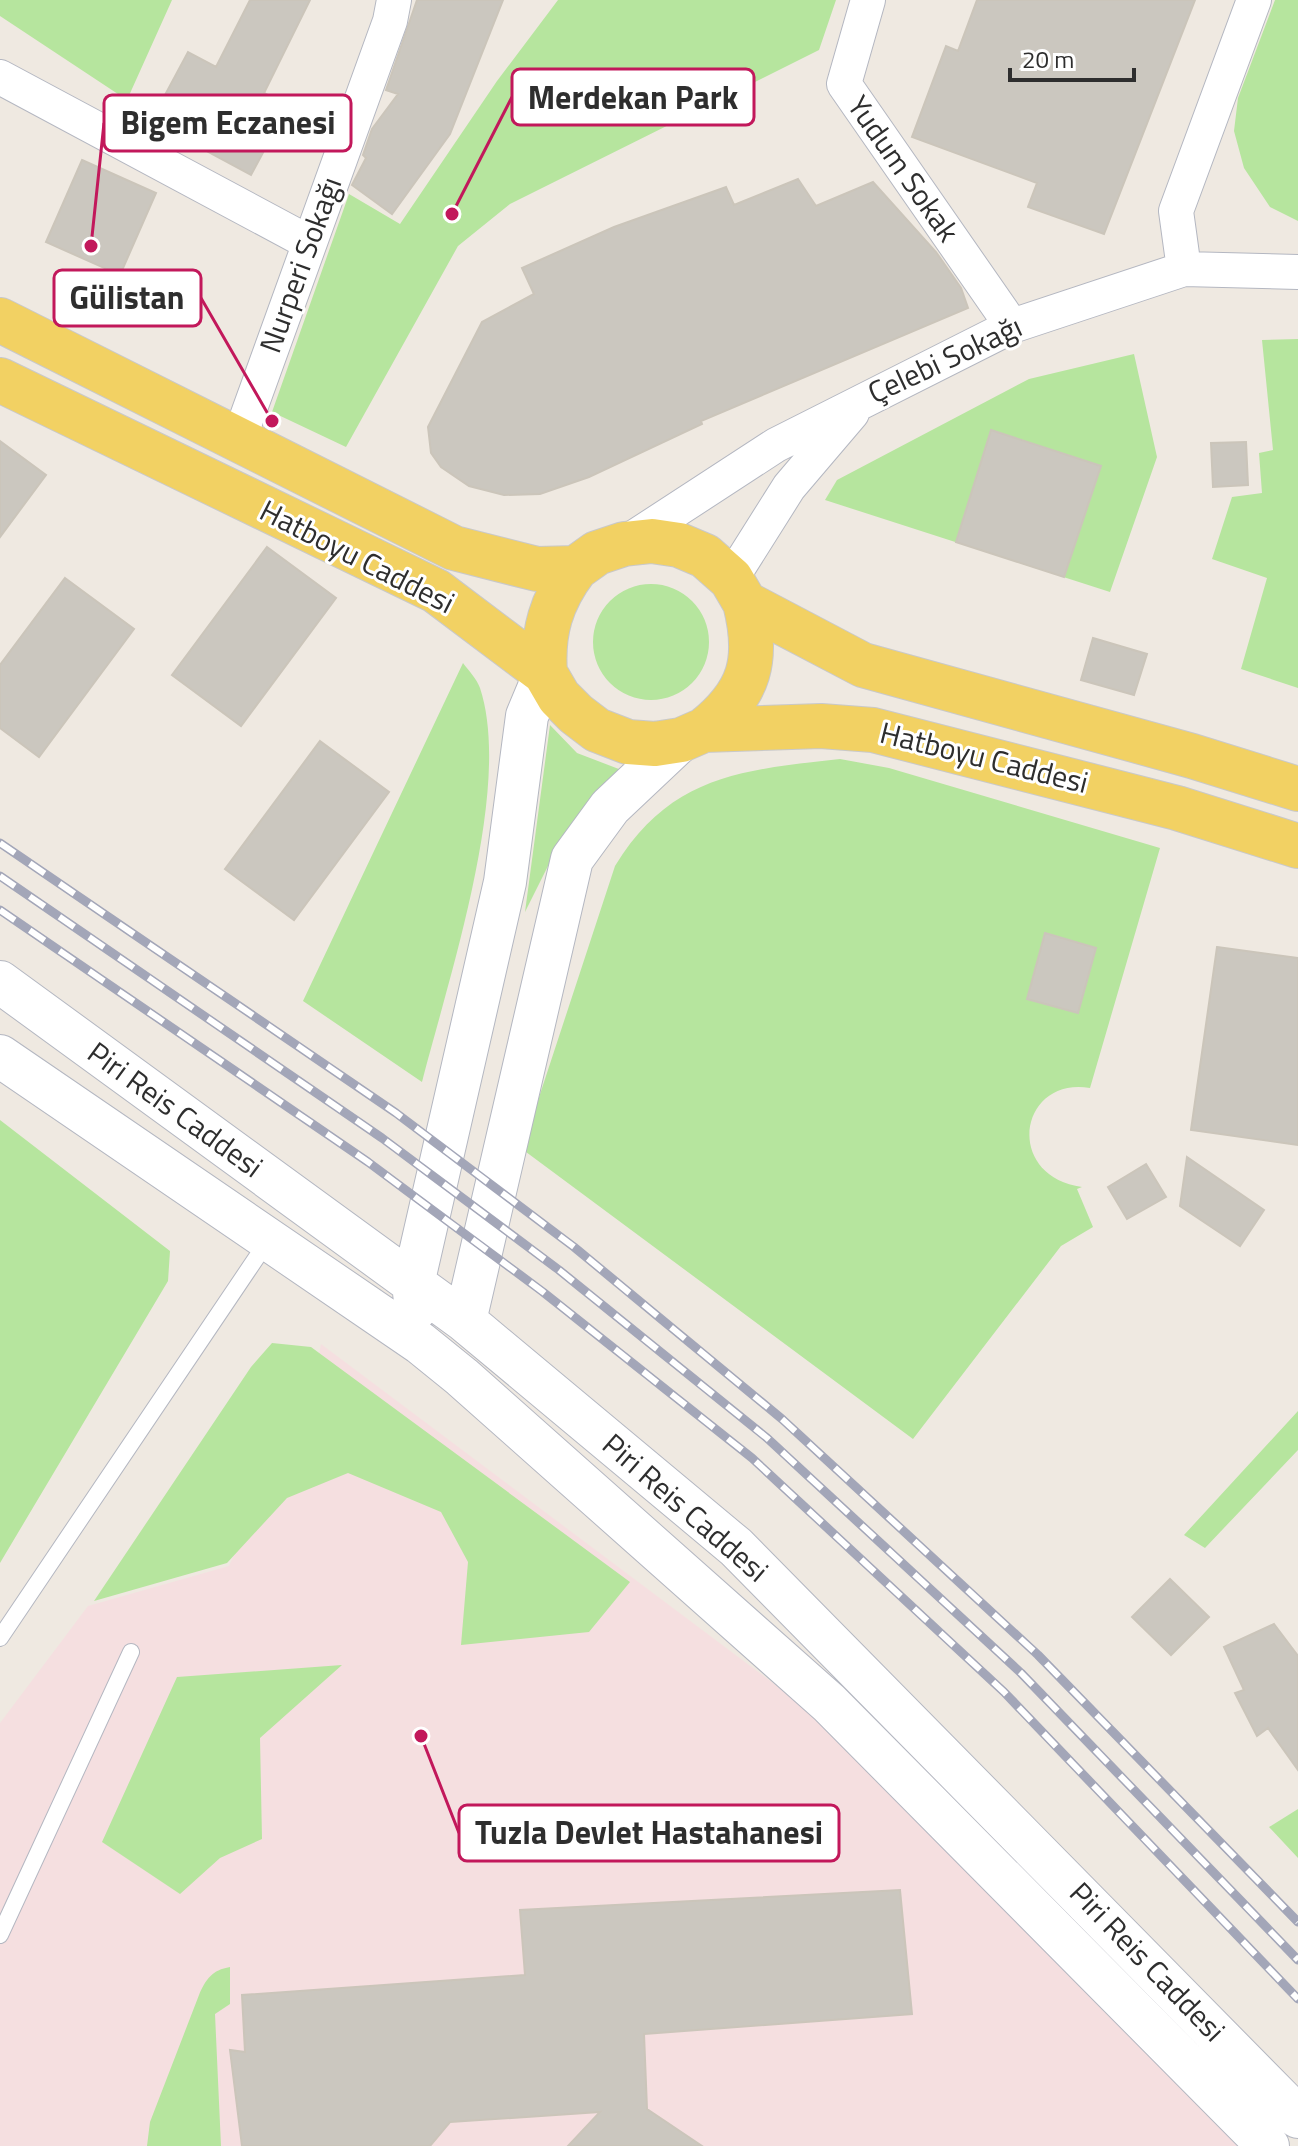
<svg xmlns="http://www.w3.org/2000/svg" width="1298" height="2146" viewBox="0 0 1298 2146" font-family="'Titillium Web',sans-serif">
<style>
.medical{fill:#f5dfe0}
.green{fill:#b6e59e}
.building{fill:#cbc7bf;stroke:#cbc5ba;stroke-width:2}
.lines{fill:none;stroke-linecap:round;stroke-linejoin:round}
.service-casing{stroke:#b4b7c1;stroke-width:18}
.minor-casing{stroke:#b4b7c1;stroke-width:36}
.tertiary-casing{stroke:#b4b7c1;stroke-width:44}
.primary-casing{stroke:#c9c9c9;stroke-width:46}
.service{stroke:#fff;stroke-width:16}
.minor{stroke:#fff;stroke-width:34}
.tertiary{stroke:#fff;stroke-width:42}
.primary{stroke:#f2d163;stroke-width:44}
.rail-casing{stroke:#a3a6b8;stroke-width:9}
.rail{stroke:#fff;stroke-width:6;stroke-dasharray:18;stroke-linecap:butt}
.labels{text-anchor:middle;stroke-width:6;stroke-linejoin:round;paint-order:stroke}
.street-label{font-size:30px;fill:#2e2e2e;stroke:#fff}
.leader{fill:none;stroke:#c2185b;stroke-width:3}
.callout-dot{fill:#c2185b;stroke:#fff;stroke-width:3}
.callout{fill:#fff;stroke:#c2185b;stroke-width:3}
.callout-label{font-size:32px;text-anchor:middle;font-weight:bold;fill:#2e2e2e}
</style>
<rect width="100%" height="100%" fill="#efe9e1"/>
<!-- medical -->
<path class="medical" d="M 321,1344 L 861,1749 L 1241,2146 L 0,2146 L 0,1723 L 88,1606 L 229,1566 L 314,1381 Z"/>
<!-- green -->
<path class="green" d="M 0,0 L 172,0 L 127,100 L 0,16 Z
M 558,0 L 836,0 L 819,50 L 510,204 L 458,246 L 346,447 L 272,412 L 349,194 L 400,224 L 497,81 Z
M 1275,0 L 1298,0 L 1298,221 L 1270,207 L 1244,168 L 1234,131 L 1238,98 Z
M 1298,339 L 1298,688 L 1241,669 L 1267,578 L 1212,559 L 1232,497 L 1262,493 L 1259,453 L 1273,450 L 1262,340 Z
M 1134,354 L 1157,457 L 1110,592 L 825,500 L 837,480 L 1029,379 Z
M593 642a58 58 0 1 1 116 0a58 58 0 1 1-116 0Z
M 463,663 C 468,670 477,679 480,688 C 513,788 448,980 422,1082 L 303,1001 Z
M 550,725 L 577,753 L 624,771 L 550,862 L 525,912 Z
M 840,759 L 889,768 L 1160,848 L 1090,1088 C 1019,1076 1003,1176 1082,1187 L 1077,1189 L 1093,1227 L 1061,1246 L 913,1439 L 522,1149 L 615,866 C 671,775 742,770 840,759 Z
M 0,1120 L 170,1251 L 168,1281 L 0,1563 Z
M 272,1343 L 311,1347 L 630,1582 L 589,1632 L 461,1645 L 468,1562 L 441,1512 L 348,1473 L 287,1498 L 227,1563 L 94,1601 L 251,1367 Z
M 1298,1411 L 1298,1450 L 1205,1548 L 1184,1535 Z
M 342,1665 L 260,1738 L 262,1839 L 220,1858 L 180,1894 L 102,1842 L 177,1677 Z
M 1298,1809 L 1298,1858 L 1269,1827 Z
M 230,1967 L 230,2004 L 215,2014 L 221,2146 L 147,2146 L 150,2122 L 199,1995 C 206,1979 212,1970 230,1967 Z"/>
<!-- building -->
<path class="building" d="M 250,0 L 310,0 L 264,93 L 288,106 L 251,175 L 151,121 L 188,52 L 216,67 Z
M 417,0 L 503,0 L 450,134 L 392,214 L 352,185 L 366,158 L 363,155 L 372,129 L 398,94 L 386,90 Z
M 977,0 L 1195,0 L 1104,234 L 1028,207 L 1037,183 L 912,137 L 946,46 L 958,51 Z
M 82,160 L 156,193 L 120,275 L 46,242 Z
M 798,179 L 816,206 L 873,182 L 936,252 L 961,288 L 968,308 L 701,421 L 702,424 L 589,477 L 540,494 L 504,495 L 469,486 L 441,467 L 431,453 L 428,427 L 482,322 L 534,294 L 522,268 L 614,227 L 726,187 L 734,205 Z
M 991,430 L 1101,466 L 1064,577 L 956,542 Z
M 0,441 L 46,475 L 0,537 Z
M 1246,442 L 1248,485 L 1213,487 L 1211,443 Z
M 267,547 L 336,598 L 241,726 L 172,675 Z
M 65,578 L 134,629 L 39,757 L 0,728 L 0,665 Z
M 1093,638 L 1147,654 L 1134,695 L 1081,680 Z
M 320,741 L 389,792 L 294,920 L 225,869 Z
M 1045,933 L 1096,948 L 1078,1013 L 1027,999 Z
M 1217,947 L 1298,958 L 1298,1145 L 1191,1130 Z
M 1187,1157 L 1264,1210 L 1240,1246 L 1180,1206 Z
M 1146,1164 L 1166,1197 L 1127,1219 L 1108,1187 Z
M 1170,1579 L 1209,1617 L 1171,1655 L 1132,1617 Z
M 1274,1624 L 1298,1656 L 1298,1770 L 1268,1728 L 1257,1736 L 1235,1693 L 1244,1690 L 1224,1647 Z
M 900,1890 L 912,2014 L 644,2034 L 647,2109 L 702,2146 L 568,2146 L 600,2112 L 450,2122 L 430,2146 L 242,2146 L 230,2050 L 245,2052 L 242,1995 L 525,1975 L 520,1910 Z"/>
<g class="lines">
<!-- service casing -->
<g class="service-casing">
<path id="service" d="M 0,1638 L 267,1242
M 0,1935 L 131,1652"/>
</g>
<!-- minor casing -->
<g class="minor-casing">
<path id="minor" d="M 868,0 L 844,84 L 1012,326
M 0,77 L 308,242
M 1184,269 L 1176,211 L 1254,0
M 239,439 L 390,21 L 394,0
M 624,544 L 776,445 L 1012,326 L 1184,269 L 1298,272
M 731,579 L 789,487 L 852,413"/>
</g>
<!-- tertiary casing -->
<g class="tertiary-casing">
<path id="tertiary" d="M 0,982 L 465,1321 L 736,1547 L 1298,2117
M 0,1056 L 420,1343 L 462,1377 L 829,1703 L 1268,2146
M 416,1309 L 413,1284 L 505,882 L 527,716 L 545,673
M 465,1321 L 572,859 L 610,807 L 681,740"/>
</g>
<!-- primary casing -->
<g class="primary-casing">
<path id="primary" d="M 0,320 L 454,548 L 537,569 L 576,568 L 597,553 L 624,544 L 652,541 L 679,545 L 705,556 L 731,579 L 745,603 L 863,665 L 1192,756 L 1298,789
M 0,380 L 436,591 L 545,673 L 559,697 L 576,714 L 597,730 L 628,742 L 655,744 L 681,740 L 704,730 L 821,726 L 873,730 L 1177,808 L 1298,846
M 545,673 C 542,632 551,601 576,568
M 704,730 C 751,693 759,659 745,603"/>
</g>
<!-- service -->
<use href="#service" class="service"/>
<!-- minor -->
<use href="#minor" class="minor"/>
<!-- tertiary -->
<use href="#tertiary" class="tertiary"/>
<!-- primary -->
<use href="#primary" class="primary"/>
<!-- rail casing -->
<g class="rail-casing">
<path id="rail" d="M 0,843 L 396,1113 L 574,1247 L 782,1419 L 1038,1655 L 1298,1922
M 0,876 L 382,1138 L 559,1270 L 767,1438 L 1021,1673 L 1298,1960
M 0,910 L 368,1162 L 543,1292 L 752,1458 L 1004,1692 L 1298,1999"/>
</g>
<!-- rail -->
<use href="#rail" class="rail"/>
</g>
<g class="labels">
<!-- street labels -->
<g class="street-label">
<text transform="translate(903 169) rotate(55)" y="10">Yudum Sokak</text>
<text transform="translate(301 265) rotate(-70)" y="10">Nurperi Sokağı</text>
<text transform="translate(945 360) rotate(-25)" y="10">Çelebi Sokağı</text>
<text transform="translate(357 557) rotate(27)" y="10">Hatboyu Caddesi</text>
<text transform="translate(984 758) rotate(14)" y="10">Hatboyu Caddesi</text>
<text transform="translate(175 1110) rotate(36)" y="10">Piri Reis Caddesi</text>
<text transform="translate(685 1508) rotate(41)" y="10">Piri Reis Caddesi</text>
<text transform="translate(1147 1962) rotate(46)" y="10">Piri Reis Caddesi</text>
</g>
</g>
<!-- callouts -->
<path class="leader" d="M452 214L512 97M91 246L104 123M272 421L201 298M421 1736L459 1833"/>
<g class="callout-dot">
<circle cx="452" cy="214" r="8"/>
<circle cx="91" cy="246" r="8"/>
<circle cx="272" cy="421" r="8"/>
<circle cx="421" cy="1736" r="8"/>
</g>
<g class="callout">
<rect x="512" y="69" width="242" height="56" rx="8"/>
<rect x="104" y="95" width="247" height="56" rx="8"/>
<rect x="54" y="270" width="147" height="56" rx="8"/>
<rect x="459" y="1805" width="380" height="56" rx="8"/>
</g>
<g class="callout-label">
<text x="633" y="109">Merdekan Park</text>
<text x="228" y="134">Bigem Eczanesi</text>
<text x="127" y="309">Gülistan</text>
<text x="649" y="1844">Tuzla Devlet Hastahanesi</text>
</g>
<!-- scale -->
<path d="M1010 68v12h124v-12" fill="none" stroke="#2e2e2e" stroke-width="4"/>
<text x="1022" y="68" font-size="24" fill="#2e2e2e" stroke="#ffffff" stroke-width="6" paint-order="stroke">20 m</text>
</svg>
